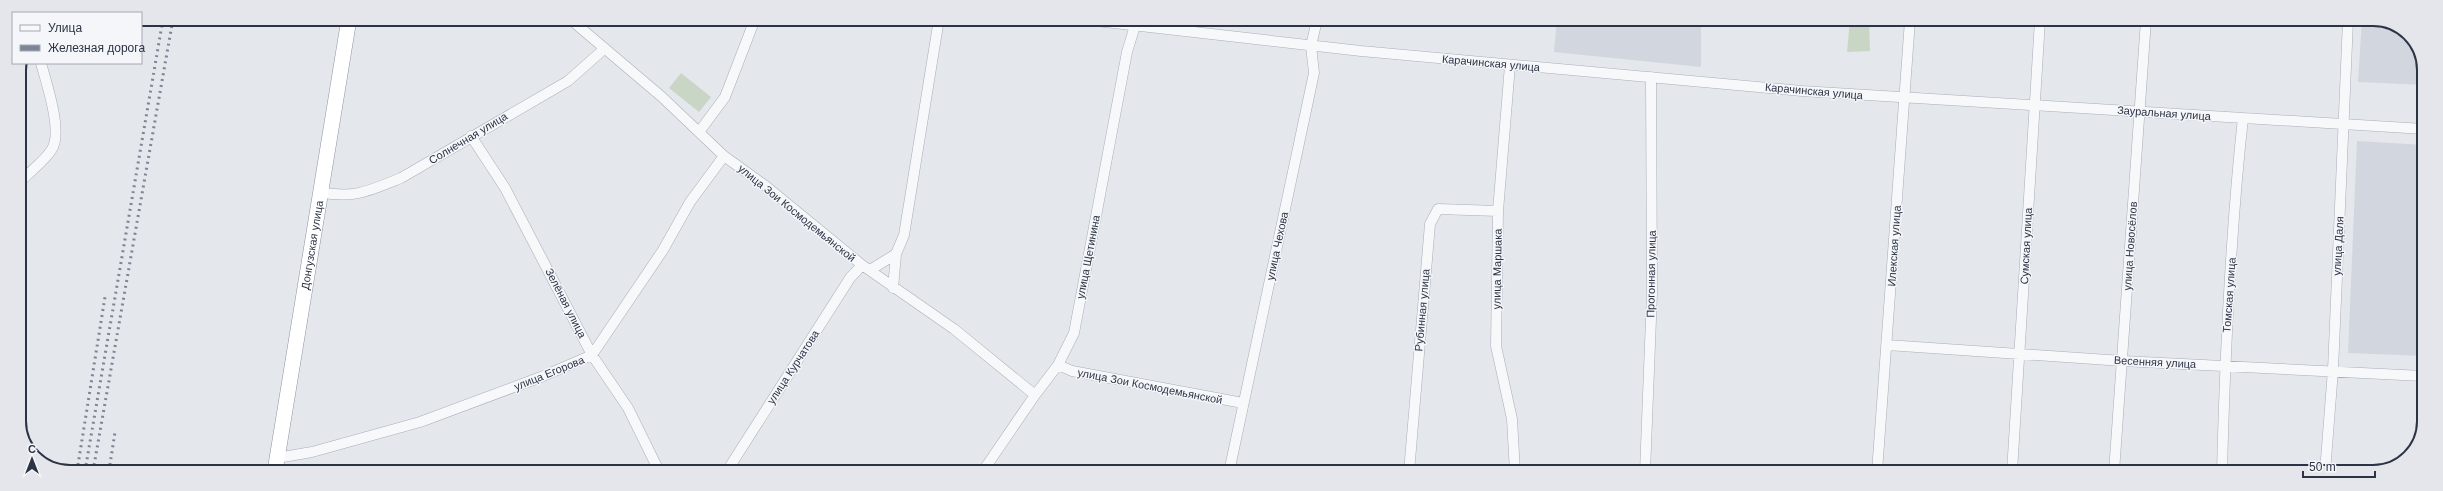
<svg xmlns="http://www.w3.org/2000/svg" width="2443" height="491" viewBox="0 0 2443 491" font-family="Arial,sans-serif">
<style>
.built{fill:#d2d6de}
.green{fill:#c9d6c5}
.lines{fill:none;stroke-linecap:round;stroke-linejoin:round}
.minor-casing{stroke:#a9aeb7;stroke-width:11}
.highway-casing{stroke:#8b94a3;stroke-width:16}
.minor{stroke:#f7f8fa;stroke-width:10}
.highway{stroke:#fff;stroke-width:15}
.rail{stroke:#7d8696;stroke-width:3;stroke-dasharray:2 4;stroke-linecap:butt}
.labels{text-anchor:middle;stroke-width:3;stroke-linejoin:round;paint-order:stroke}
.street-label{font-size:11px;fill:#2b3445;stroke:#f4f6f9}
.rim{fill:none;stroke:#2b3445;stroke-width:2}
</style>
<rect width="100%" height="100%" fill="#e4e7ec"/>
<!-- built -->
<path class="built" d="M 1557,20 L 1701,20 L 1701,67 L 1554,52 Z
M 2362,20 L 2383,20 L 2411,36 L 2424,66 L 2424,85 L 2358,82 Z
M 2357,141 L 2424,145 L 2423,356 L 2348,353 Z"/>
<!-- green -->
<path class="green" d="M 1850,20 L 1869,20 L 1870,51 L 1847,52 Z
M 681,73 L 711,97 L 699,112 L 669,88 Z"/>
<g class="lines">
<!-- minor casing -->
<g class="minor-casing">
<path id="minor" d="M 570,19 L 662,97 L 724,156 L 767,187 L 862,265 L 954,329 L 1035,395
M 1079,19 L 1361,51 L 1802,91 L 2424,129
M 1510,65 L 1498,211 L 1496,346 L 1512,419 L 1515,472
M 699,132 L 725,97 L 755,19
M 471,136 L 505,188 L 592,355 L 628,408 L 659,471
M 19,183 C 29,172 45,161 52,149 C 63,131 46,82 41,63
M 319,192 C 354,199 369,191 401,178 L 568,81 L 604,49
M 870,270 L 896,254 L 904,235 L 939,19
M 893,288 L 896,254
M 1887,345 L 2123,361 L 2423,376
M 1058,365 L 1072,371 L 1243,403
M 277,458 L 312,452 L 420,422 L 541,377 L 592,355 L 663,250 L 690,202 L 724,156
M 727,471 L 850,278 L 862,265
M 983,471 L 1035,395 L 1058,365 L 1074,333 L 1127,52 L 1137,19
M 1229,472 L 1314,73 L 1311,46 L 1317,20
M 1409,472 L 1430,224 L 1438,209 L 1498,211
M 1645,472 L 1652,293 L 1651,77
M 1877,472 L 1910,20
M 2012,472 L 2040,20
M 2114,472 L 2146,20
M 2222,472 C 2225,354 2230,236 2243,118
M 2325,472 L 2333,370 L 2348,20"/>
</g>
<!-- highway casing -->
<g class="highway-casing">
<g id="highway">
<path id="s1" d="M 275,471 L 349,19"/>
</g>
</g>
<!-- minor -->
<use href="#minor" class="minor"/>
<!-- highway -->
<use href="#highway" class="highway"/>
<!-- rail -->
<path class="rail" d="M 77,471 L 105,297
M 85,471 L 163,19
M 93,471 L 173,19
M 109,471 L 115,432
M 132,471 L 133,467"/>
</g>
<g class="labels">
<!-- street labels -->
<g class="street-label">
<text transform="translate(1491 63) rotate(5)" y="4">Карачинская улица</text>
<text transform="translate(1814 91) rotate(5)" y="4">Карачинская улица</text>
<text transform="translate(2164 113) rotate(4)" y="4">Зауральная улица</text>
<text transform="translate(468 138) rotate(-31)" y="4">Солнечная улица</text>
<text transform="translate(797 213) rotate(39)" y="4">улица Зои Космодемьянской</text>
<text dy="4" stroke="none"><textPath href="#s1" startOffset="229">Донгузская улица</textPath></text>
<text transform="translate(1277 246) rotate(-78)" y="4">улица Чехова</text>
<text transform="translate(1894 246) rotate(-86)" y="4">Илекская улица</text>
<text transform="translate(2026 246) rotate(-87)" y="4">Сумская улица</text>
<text transform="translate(2130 246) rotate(-86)" y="4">улица Новосёлов</text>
<text transform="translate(2338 246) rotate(-87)" y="4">улица Даля</text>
<text transform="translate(1088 257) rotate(-79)" y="4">улица Щетинина</text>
<text transform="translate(1497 269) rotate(-89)" y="4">улица Маршака</text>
<text transform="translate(1651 274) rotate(-89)" y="4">Прогонная улица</text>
<text transform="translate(2229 295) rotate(-86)" y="4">Томская улица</text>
<text transform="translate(566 303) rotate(63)" y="4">Зелёная улица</text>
<text transform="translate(1422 310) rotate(-85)" y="4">Рубинная улица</text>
<text transform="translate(2155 362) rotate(3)" y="4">Весенняя улица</text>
<text transform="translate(793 367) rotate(-57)" y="4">улица Курчатова</text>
<text transform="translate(549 373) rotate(-22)" y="4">улица Егорова</text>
<text transform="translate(1150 386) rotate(11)" y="4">улица Зои Космодемьянской</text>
</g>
</g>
<!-- crop -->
<path d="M0 0H2443V491H0ZM70 26H2373A44 44 0 0 1 2417 70V421A44 44 0 0 1 2373 465H70A44 44 0 0 1 26 421V70A44 44 0 0 1 70 26Z" fill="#e4e6eb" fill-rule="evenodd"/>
<path class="rim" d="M70 26H2373A44 44 0 0 1 2417 70V421A44 44 0 0 1 2373 465H70A44 44 0 0 1 26 421V70A44 44 0 0 1 70 26Z"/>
<!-- legend -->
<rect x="12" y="12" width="130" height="52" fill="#f4f6f9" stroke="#a4a8b1"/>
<rect x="20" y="25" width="20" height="6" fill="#f7f8fa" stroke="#a4a8b1"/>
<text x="48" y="32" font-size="12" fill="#2b3445">Улица</text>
<rect x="20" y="45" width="20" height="6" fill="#7d8696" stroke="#a4a8b1"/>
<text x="48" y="52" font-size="12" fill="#2b3445">Железная дорога</text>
<!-- north arrow -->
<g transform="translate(32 459)" stroke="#f4f6f9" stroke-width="3" paint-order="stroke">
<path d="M0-3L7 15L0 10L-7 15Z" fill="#2b3445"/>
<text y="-6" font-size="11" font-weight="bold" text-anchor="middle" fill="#2b3445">С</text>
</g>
<!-- scale -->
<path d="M2303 471v6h72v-6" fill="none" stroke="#2b3445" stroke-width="2"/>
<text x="2309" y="471" font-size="12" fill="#2b3445" stroke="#f4f6f9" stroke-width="3" paint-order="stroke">50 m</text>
</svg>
